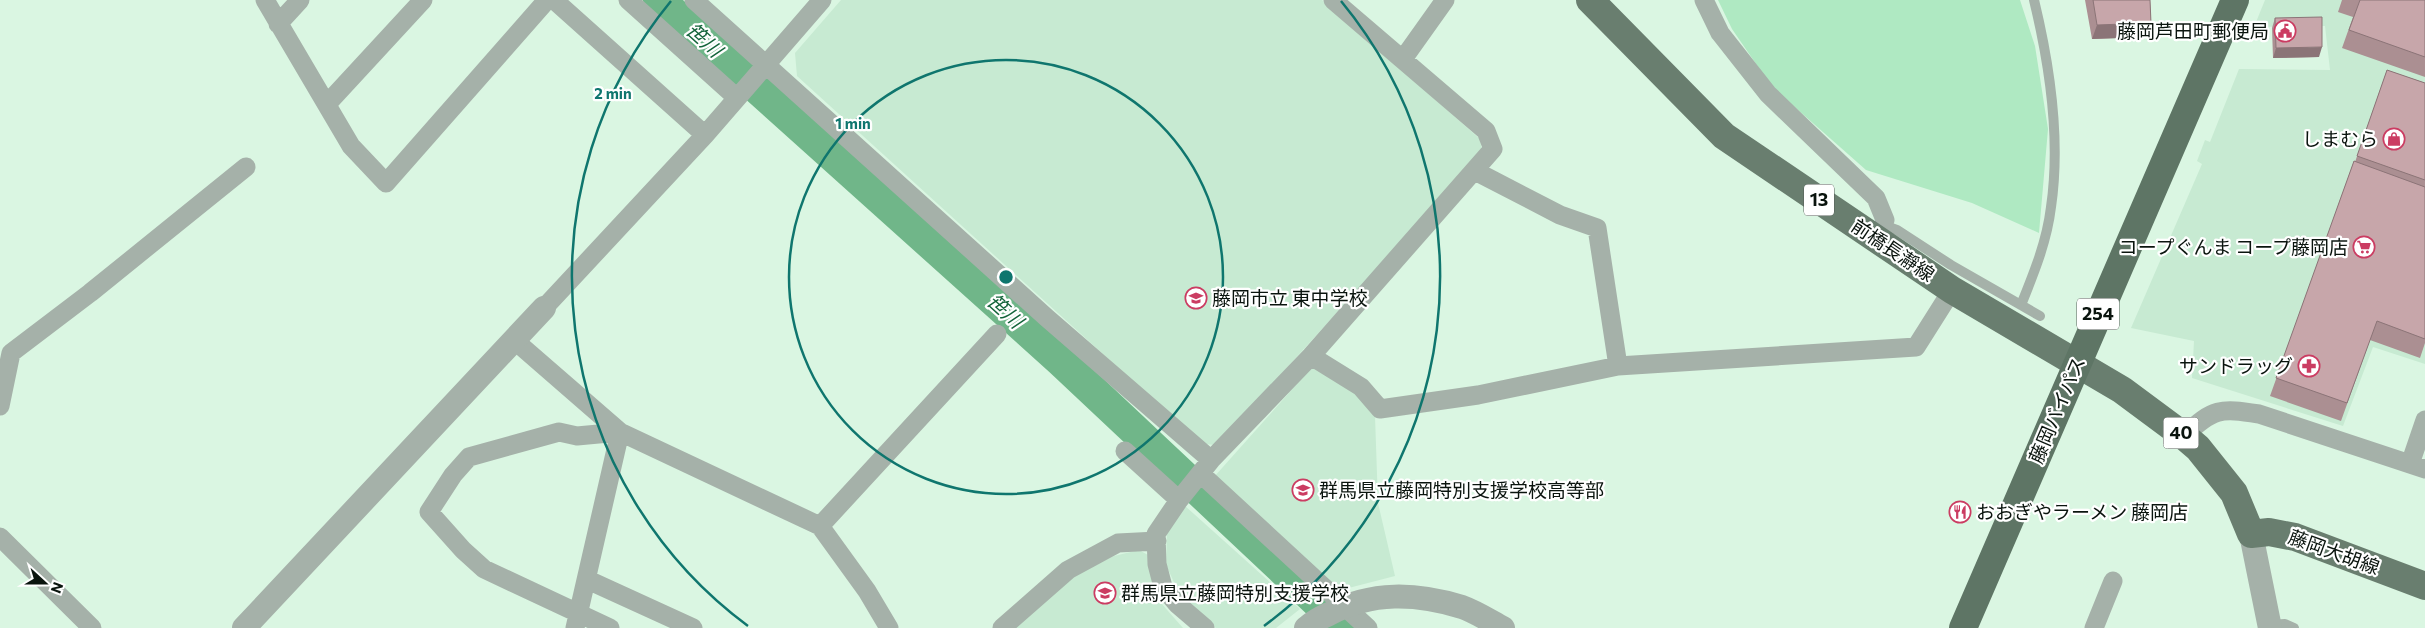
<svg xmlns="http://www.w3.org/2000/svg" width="2425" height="628" viewBox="0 0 2425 628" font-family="Commissioner,'Noto Sans JP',sans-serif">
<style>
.built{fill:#c7ead2}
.green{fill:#afe9c2}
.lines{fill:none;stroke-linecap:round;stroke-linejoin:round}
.river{stroke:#70b689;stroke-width:32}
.service{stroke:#a5b1a9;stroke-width:10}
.minor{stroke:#a5b1a9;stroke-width:19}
.tertiary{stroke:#a5b1a9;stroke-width:24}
.primary{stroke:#697e6f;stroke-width:28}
.trunk{stroke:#5e7565;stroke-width:28}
.wall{fill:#ab8f92}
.shaded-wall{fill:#8b7477}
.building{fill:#c7a6aa;stroke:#8b7477}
.ring{fill:none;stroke:#0f766e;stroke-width:2.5}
.labels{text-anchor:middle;stroke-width:4.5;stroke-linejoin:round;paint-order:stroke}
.shield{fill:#fff;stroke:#545a56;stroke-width:1}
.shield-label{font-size:18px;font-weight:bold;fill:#0a140e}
.poi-label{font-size:19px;fill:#0a140e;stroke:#fff;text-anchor:end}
.street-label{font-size:19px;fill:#0a140e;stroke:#fff}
.water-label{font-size:20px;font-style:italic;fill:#13643a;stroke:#fff}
.centre{fill:#0f766e;stroke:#fff;stroke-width:2.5}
.ring-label{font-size:15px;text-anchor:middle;font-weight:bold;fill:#0f766e;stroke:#fff;stroke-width:4.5;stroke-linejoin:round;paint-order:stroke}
</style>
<rect width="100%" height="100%" fill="#daf6e2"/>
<!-- built -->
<path class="built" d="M 841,0 L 1322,0 L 1480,139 L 1482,152 L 1217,445 L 1202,444 L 797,76 L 795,53 Z
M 2265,0 L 2425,0 L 2425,364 L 2373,347 L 2343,426 L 2192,378 L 2194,341 L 2131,328 L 2202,164 L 2197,161 L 2205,140 L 2210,142 L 2239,69 L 2330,70 L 2325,26 L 2254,27 Z
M 1312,367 L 1357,395 L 1375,416 L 1378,503 L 1395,576 L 1337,591 L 1214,477 Z
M 1184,505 L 1300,609 L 1276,628 L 1216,628 L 1195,614 L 1179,593 L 1166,565 L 1167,530 Z
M 1139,550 L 1148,555 L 1154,583 L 1161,603 L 1183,628 L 1014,628 L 1071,577 L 1114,556 Z"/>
<!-- green -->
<path class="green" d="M 1718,0 L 2020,0 L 2035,46 L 2048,129 L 2039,233 L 1972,203 L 1866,170 L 1772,87 L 1732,29 Z"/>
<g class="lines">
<!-- river -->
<path class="river" d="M 659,0 L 1060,360 L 1345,628"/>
<!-- service -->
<path class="service" d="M 1883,225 L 1897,230 L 1951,265 L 2040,316
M 2021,305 C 2034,273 2047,241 2051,207 C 2061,139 2050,66 2034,0
M 2269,625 L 2285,624 L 2294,628"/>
<!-- minor -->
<path class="minor" d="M 265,0 L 351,146 L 386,183 L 547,0
M 554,0 L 705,135
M 628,0 L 737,98
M 694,0 L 1047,318 L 1211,460
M 1704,0 L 1720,33 L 1768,94 L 1876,198 L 1885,220 L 1877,240
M 278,24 L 300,0
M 1403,59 L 1445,0
M 327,104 L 423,0
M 1475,171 L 1560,215 L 1597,228 L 1618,366
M 544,308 L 705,135 L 822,0
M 514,340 L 620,432 L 575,628
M 1311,356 L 1361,387 L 1380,409 L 1478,395 L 1618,366 L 1916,347 L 1952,290
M 0,406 L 11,353 L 90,293 L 246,167
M 2184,436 C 2213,408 2220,408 2259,414 L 2425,469
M 1125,451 L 1179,500
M 2410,464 L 2425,420
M 1201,474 L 1368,628
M 820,526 L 997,334
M 0,537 L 92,628
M 588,580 L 693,628
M 610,628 L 484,569 L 463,550 L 429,512 L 453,475 L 469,457 L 559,432 L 577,436 L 620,432 L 820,526 L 867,591 L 889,628
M 1002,628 L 1068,570 L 1118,543 L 1157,541
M 1205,628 L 1177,604 L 1163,587 L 1157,564 L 1156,534 L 1179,500 L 1211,460 L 1311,356 L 1493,149 L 1486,131 L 1333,0
M 2094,628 L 2113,581"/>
<!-- tertiary -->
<path class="tertiary" d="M 2251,534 L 2270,628
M 244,628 L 544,308
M 1306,628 C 1313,622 1320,618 1329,614 C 1372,591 1416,593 1462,607 C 1476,612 1490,621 1503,628"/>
<!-- primary -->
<path class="primary" d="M 1590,0 L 1724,136 L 1952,290 L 2122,390 L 2184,436 L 2198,448 L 2234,493 L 2251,534 L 2269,532 L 2295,537 L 2425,586"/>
<!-- trunk -->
<path class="trunk" d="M 1963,628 L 2235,0"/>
</g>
<!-- wall -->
<path class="wall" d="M 2085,0 L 2150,0 L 2151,23 L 2146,37 L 2092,39 Z
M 2342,0 L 2425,0 L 2425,77 L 2342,48 L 2353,17 L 2338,12 Z
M 2275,18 L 2319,57 L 2273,58 L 2272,28 Z
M 2387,70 L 2425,83 L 2425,343 L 2420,358 L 2370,340 L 2341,421 L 2270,396 L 2354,161 L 2355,162 Z"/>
<!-- shaded-wall -->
<path class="shaded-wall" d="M 2151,23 L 2146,37 L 2092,39 L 2097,25 Z
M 2322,47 L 2319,57 L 2273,58 L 2276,48 Z"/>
<!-- building -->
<path class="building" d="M 2093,0 L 2150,0 L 2151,23 L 2097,25 Z
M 2360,0 L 2425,0 L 2425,57 L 2349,30 Z
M 2322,17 L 2322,47 L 2276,48 L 2275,18 Z
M 2387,70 L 2425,83 L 2425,180 L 2357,156 Z
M 2354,161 L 2425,187 L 2425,339 L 2377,321 L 2347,403 L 2276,378 Z"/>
<!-- distance rings -->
<g class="ring">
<circle cx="1006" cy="277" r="217"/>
<path d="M748 626A434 434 0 0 1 671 1M1341 1A434 434 0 0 1 1264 626"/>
</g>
<!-- icons -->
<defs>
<g id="civic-ring" transform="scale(1.125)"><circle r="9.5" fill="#fff" stroke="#cb3c62" stroke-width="1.5"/><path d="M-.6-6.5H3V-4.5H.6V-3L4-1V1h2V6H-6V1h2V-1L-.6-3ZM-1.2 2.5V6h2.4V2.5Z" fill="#cb3c62"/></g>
<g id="shop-ring" transform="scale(1.125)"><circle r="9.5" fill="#fff" stroke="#cb3c62" stroke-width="1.5"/><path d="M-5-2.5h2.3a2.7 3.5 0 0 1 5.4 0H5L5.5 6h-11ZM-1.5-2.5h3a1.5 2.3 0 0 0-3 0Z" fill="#cb3c62"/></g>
<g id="supermarket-ring" transform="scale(1.125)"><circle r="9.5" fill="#fff" stroke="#cb3c62" stroke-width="1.5"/><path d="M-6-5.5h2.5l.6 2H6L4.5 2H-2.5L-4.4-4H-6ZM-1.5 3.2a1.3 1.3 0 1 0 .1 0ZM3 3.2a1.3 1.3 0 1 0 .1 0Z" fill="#cb3c62"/></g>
<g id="school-ring" transform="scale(1.125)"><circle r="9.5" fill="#fff" stroke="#cb3c62" stroke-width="1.5"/><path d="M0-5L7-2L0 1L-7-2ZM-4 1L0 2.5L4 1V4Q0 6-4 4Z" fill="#cb3c62"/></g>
<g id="pharmacy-ring" transform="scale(1.125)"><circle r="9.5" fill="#fff" stroke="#cb3c62" stroke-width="1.5"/><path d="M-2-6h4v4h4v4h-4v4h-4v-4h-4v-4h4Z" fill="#cb3c62"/></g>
<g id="restaurant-ring" transform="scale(1.125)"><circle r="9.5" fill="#fff" stroke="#cb3c62" stroke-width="1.5"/><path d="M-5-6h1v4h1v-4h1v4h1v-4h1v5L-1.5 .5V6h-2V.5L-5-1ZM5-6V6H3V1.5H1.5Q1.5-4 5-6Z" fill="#cb3c62"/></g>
</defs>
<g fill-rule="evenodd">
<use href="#civic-ring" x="2285" y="31"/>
<use href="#shop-ring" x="2394" y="139"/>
<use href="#supermarket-ring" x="2364" y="247"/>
<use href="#school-ring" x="1196" y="298"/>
<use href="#pharmacy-ring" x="2309" y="366"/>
<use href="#school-ring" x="1303" y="490"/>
<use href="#restaurant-ring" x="1960" y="512"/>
<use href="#school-ring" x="1105" y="593"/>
</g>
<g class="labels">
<!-- shield labels -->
<g class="shield">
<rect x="1804" y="184.5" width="30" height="31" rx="4"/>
<rect x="2077" y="298.5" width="42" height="31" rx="4"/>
<rect x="2163.5" y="417.5" width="35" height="31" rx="4"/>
</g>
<g class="shield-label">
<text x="1819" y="206">13</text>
<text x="2098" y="320">254</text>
<text x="2181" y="439">40</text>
</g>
<!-- poi labels -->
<g class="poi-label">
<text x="2269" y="38">藤岡芦田町郵便局</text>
<text x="2378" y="146">しまむら</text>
<text x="2348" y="254">コープぐんま コープ藤岡店</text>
<text x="1212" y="305" text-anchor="start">藤岡市立 東中学校</text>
<text x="2293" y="373">サンドラッグ</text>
<text x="1319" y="497" text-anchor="start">群馬県立藤岡特別支援学校高等部</text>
<text x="1976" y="519" text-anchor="start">おおぎやラーメン 藤岡店</text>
<text x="1121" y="600" text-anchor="start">群馬県立藤岡特別支援学校</text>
</g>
<!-- street labels -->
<g class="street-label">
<text transform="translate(1893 250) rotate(34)" y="7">前橋長瀞線</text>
<text transform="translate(2057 410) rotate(-67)" y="7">藤岡バイパス</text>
<text transform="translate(2334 552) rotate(20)" y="7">藤岡大胡線</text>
</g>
<!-- water labels -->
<g class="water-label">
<text transform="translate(704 40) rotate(42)" y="7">笹川</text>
<text transform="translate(1005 311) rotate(42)" y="7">笹川</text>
</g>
</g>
<circle cx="1006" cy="277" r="8" class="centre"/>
<g class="ring-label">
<text x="613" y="99">2 min</text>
<text x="853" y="129">1 min</text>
</g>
<!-- north arrow -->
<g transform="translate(45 583) rotate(111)" stroke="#ffffff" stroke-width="4" paint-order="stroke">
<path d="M0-4L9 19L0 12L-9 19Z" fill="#0a140e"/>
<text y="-8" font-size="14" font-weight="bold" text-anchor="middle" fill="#0a140e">N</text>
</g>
</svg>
